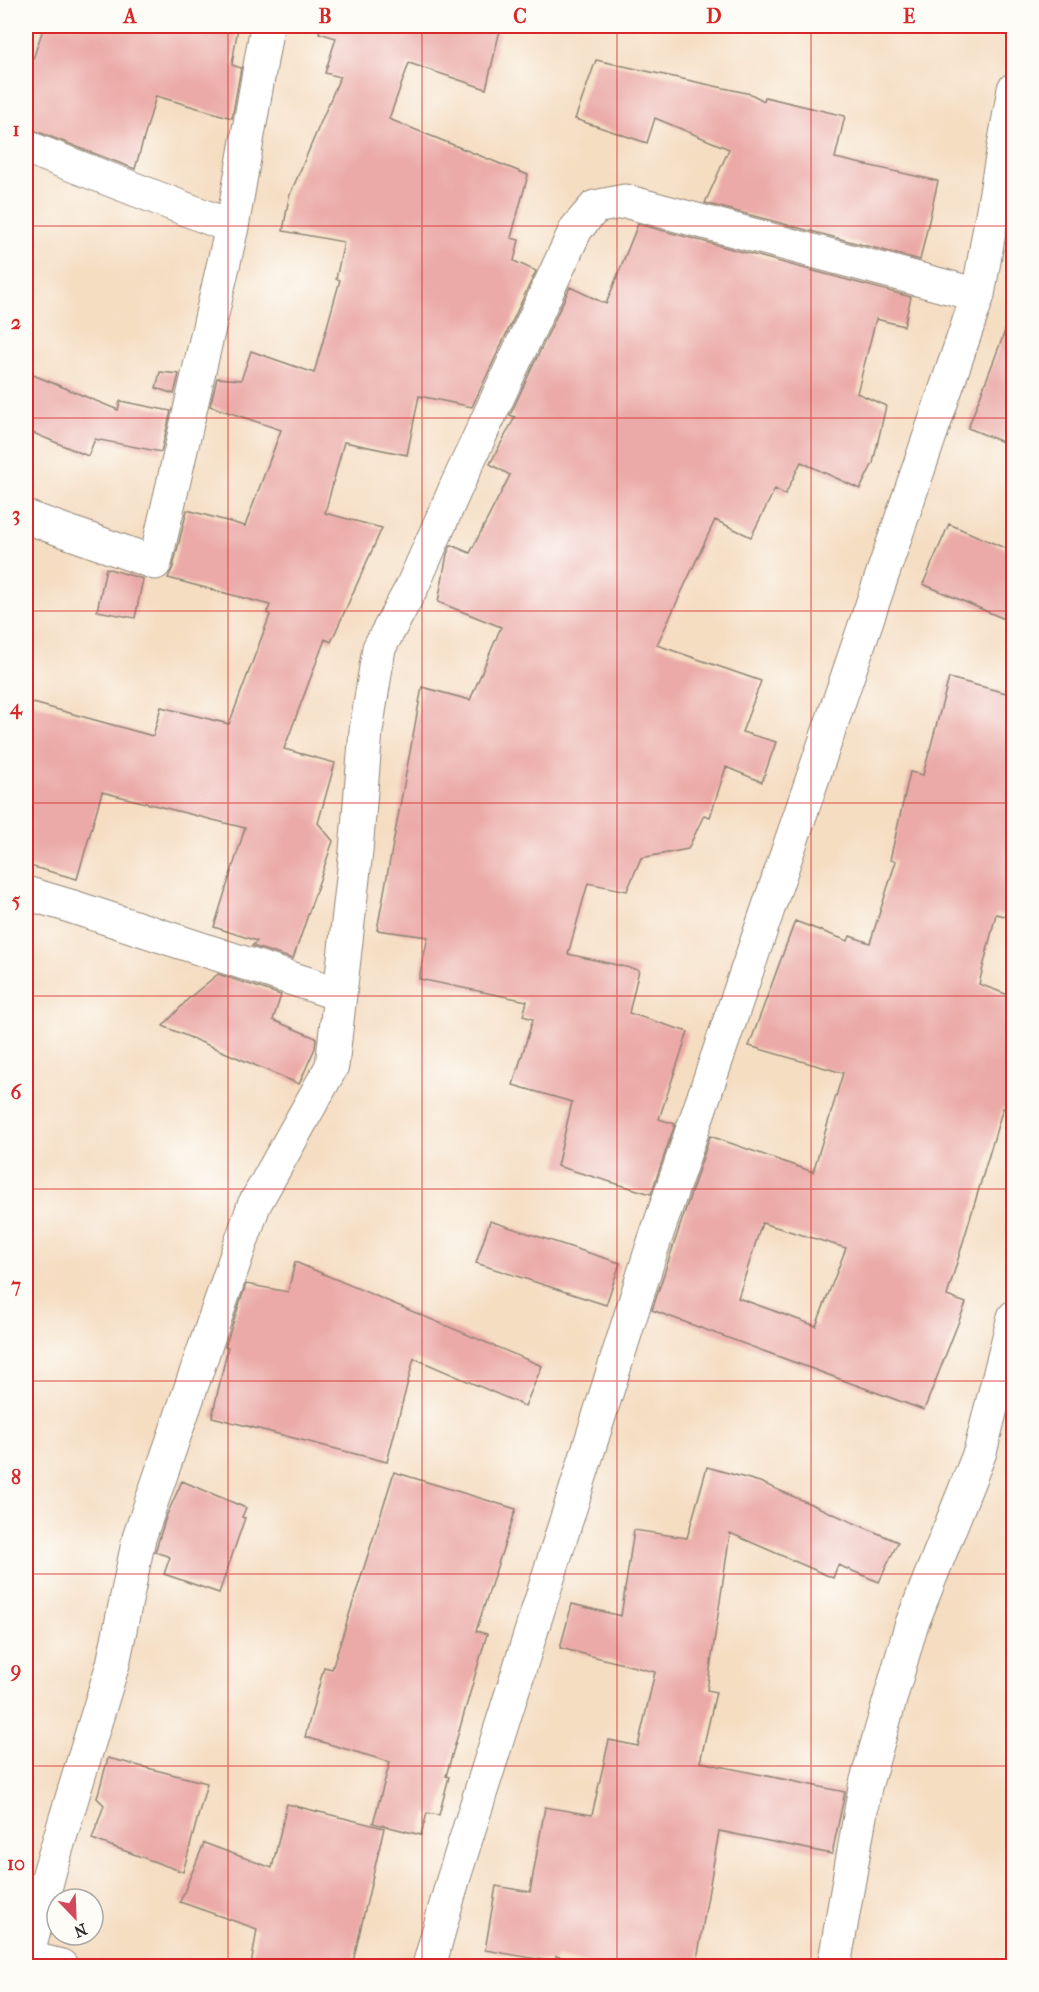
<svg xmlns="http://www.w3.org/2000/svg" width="1039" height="1992" viewBox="0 0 1039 1992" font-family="'IM FELL French Canon',serif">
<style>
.building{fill:#ebaaa7;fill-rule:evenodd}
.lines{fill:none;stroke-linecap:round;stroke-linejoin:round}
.street-casing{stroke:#908476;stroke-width:35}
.street{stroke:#fff;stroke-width:33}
.grid{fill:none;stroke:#d62828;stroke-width:1.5;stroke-opacity:0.55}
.neatline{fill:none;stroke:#d62828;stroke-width:2}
.grid-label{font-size:20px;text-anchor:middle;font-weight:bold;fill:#d62828}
</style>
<rect width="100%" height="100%" fill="#fdfcf7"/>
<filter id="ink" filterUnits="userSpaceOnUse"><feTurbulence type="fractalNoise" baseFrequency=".0167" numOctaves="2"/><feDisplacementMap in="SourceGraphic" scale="12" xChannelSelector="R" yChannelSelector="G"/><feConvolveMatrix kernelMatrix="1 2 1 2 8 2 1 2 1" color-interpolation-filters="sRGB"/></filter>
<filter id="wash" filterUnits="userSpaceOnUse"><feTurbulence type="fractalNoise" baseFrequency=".008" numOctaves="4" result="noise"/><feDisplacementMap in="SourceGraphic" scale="24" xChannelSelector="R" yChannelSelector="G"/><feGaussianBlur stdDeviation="1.35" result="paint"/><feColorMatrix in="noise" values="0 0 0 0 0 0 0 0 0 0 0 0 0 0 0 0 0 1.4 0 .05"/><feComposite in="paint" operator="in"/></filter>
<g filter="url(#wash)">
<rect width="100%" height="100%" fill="#f5ddc2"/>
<g id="blocks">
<!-- building -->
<path class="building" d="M 44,26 L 238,26 L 232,65 L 241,68 L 232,118 L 156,96 L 135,169 L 33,130 L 26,129 L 26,80 Z
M 321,26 L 501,26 L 486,89 L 409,63 L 389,119 L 528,175 L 511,238 L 519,240 L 514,261 L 536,271 L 472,407 L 419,396 L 407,455 L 344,442 L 325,513 L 382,528 L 331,642 L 325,639 L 284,749 L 335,763 L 318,823 L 333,841 L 293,959 L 252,946 L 257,941 L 214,927 L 245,828 L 102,792 L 77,879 L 26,865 L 26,701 L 153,736 L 161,707 L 229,724 L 270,615 L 267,613 L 270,605 L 168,578 L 173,567 L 187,510 L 245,526 L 281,430 L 210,406 L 217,378 L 241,380 L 251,351 L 314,373 L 340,280 L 336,279 L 344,242 L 283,231 L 289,197 L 340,77 L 325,73 L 336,38 L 319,33 Z
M 596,60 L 751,94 L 764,101 L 765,97 L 845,116 L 835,158 L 938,181 L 920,260 L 705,203 L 729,149 L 655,118 L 647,143 L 575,119 Z
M 638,224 L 911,297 L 904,326 L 876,319 L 857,393 L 886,406 L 873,463 L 860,489 L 801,462 L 785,495 L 775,489 L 751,537 L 715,520 L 657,645 L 761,681 L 742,732 L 776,742 L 762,782 L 726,767 L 710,817 L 704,815 L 688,849 L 641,858 L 627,891 L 588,883 L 568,954 L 639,970 L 629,1013 L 688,1032 L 659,1119 L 675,1124 L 651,1194 L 557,1166 L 572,1102 L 513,1085 L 533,1019 L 523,1016 L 527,1001 L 419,979 L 428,937 L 377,930 L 422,687 L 470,700 L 501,627 L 438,602 L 447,554 L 451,545 L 470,553 L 510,475 L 490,464 L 515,417 L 510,415 L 570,287 L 606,304 Z
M 1010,318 L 1014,319 L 1014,415 L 1003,442 L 968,428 Z
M 26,372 L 118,410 L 120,401 L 171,411 L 161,452 L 95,439 L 88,456 L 26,430 Z
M 160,372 L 179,374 L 174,394 L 156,388 Z
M 949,524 L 1014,552 L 1014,623 L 923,584 Z
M 106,568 L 143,579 L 135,618 L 97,611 Z
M 949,678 L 1014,695 L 1014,918 L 996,914 L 979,984 L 1014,997 L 1014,1111 L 1003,1108 L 947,1296 L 966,1303 L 924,1410 L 652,1310 L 710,1136 L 813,1172 L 843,1073 L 749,1046 L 795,921 L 848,941 L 850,936 L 870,943 L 896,861 L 890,860 L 910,772 L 923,775 ZM 762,1223 L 846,1248 L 816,1326 L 738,1298 Z
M 218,974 L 281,995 L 273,1020 L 316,1038 L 315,1048 L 299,1084 L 163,1026 L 189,998 Z
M 490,1221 L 620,1263 L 606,1305 L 476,1263 Z
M 295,1262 L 542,1366 L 525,1406 L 414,1358 L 387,1462 L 212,1417 L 228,1347 L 225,1347 L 246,1284 L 288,1292 Z
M 707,1467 L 760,1482 L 898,1542 L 879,1582 L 838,1565 L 833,1578 L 730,1533 L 707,1690 L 716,1692 L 700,1762 L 845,1792 L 832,1854 L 719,1831 L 696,1966 L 595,1966 L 556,1956 L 555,1962 L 485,1950 L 496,1886 L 530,1892 L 545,1807 L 592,1815 L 609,1740 L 638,1746 L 655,1672 L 560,1648 L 572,1604 L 621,1616 L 634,1530 L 687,1538 Z
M 394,1472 L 516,1509 L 476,1631 L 487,1634 L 446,1776 L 449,1777 L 439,1815 L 427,1813 L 421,1835 L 373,1823 L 390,1762 L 305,1737 L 324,1667 L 332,1669 Z
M 182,1481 L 246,1508 L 242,1517 L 245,1518 L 219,1593 L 164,1574 L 170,1557 L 155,1552 L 166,1517 Z
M 108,1758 L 207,1783 L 183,1872 L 92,1839 L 104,1805 L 97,1798 Z
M 287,1804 L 384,1828 L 352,1966 L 251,1966 L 257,1929 L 180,1902 L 204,1843 L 272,1868 Z"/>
</g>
</g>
<g filter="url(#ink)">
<use href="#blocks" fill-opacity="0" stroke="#908476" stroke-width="1.5"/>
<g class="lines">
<!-- street casing -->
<g class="street-casing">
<path id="street" d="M 26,147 L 232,227
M 26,517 L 155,563 L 232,227 L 267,26
M 26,893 L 70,906 L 339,994
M 26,1957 L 61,1966
M 27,1957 L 50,1870 L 113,1664 L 139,1538 L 254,1205 L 332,1066 L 356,851 L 366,731 L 379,648 L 412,587 L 457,485 L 576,229 L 595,207 L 625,201 L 978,295
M 429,1966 L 453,1880 L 651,1251 L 978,295 L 1014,89
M 834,1966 L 865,1787 L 911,1626 L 980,1452 L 1014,1317"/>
</g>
<!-- street -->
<use href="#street" class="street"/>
</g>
</g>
<!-- grid -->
<path class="grid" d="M 228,26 L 228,1966M 422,26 L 422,1966M 617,26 L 617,1966M 811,26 L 811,1966M 26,226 L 1014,226M 26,418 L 1014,418M 26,611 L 1014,611M 26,803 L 1014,803M 26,996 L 1014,996M 26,1189 L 1014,1189M 26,1381 L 1014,1381M 26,1574 L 1014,1574M 26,1766 L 1014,1766"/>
<!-- margin -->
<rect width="1039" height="1992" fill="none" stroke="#fdfcf7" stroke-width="66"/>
<!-- north arrow -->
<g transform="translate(75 1917) rotate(157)"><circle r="28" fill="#fdfcf7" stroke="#a9a8a5" stroke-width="1.5"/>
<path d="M0-4.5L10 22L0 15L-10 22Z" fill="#d1495b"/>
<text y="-9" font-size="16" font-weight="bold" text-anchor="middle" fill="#2b2b2b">N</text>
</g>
<rect x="33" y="33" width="973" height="1926" class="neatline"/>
<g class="grid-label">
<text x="130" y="23">A</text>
<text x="325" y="23">B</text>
<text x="520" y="23">C</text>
<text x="714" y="23">D</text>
<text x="909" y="23">E</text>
<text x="16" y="136">1</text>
<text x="16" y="329">2</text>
<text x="16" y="521">3</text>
<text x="16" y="714">4</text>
<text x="16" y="907">5</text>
<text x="16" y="1099">6</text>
<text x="16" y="1292">7</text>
<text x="16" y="1484">8</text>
<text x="16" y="1677">9</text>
<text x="16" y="1870">10</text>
</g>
</svg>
